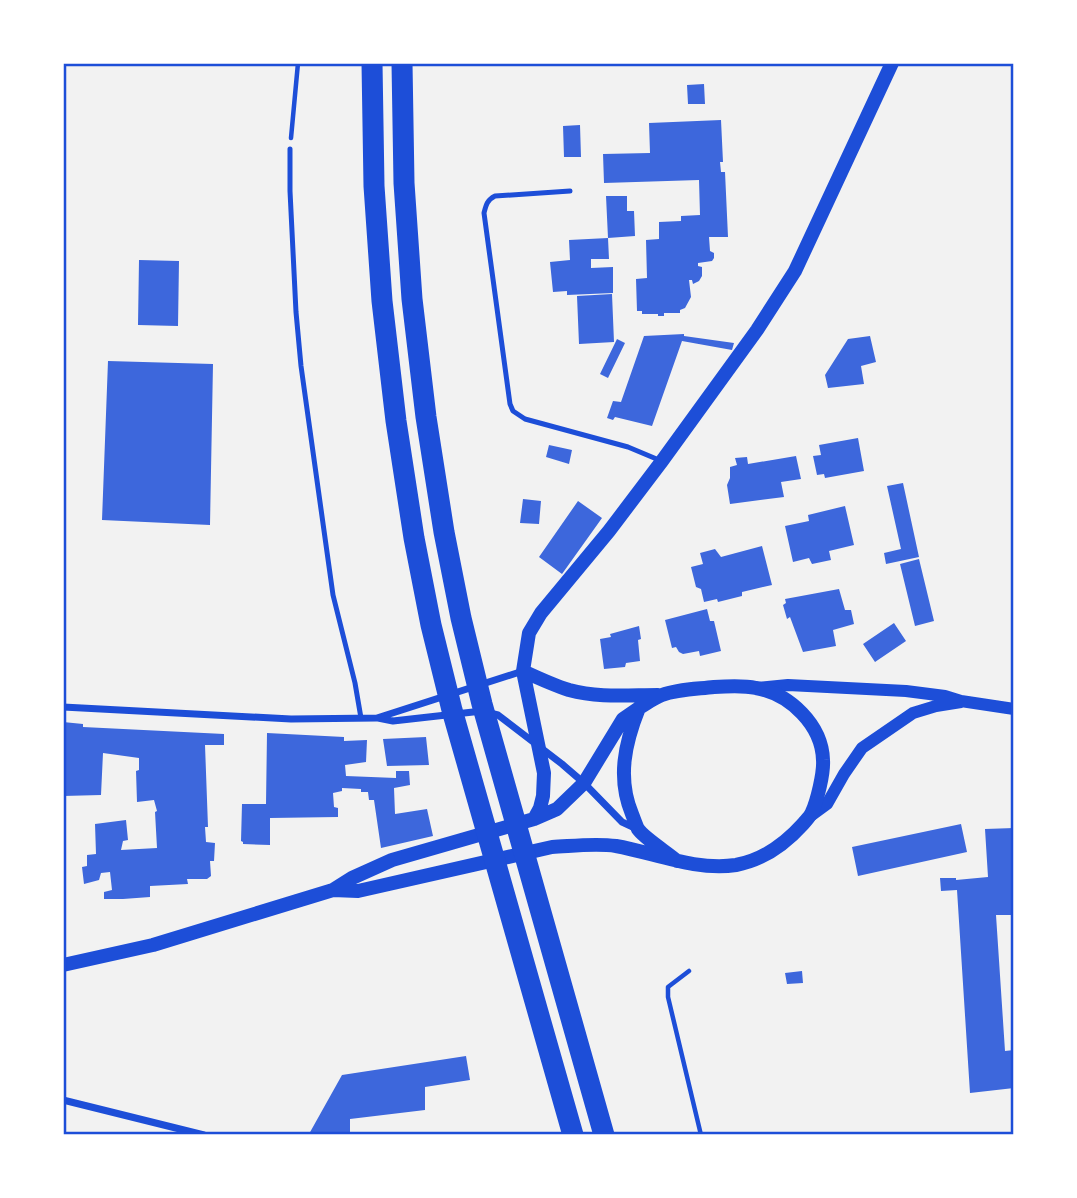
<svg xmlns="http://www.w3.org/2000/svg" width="1077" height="1198" viewBox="0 0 1077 1198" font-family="'Work Sans',sans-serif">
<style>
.building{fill:#3d67dc}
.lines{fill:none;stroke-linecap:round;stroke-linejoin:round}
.path{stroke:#1d4ed8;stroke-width:4.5}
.service{stroke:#1d4ed8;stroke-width:5}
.minor{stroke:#1d4ed8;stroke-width:7}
.tertiary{stroke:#1d4ed8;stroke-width:12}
.secondary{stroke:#1d4ed8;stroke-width:14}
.motorway{stroke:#1d4ed8;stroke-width:21}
.neatline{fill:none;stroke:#1d4ed8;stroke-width:2.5}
</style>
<rect width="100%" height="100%" fill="#f2f2f2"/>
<!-- building -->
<path class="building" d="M 704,84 L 705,104 L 688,104 L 687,85 Z
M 721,120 L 723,162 L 720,162 L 721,172 L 725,172 L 728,237 L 709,237 L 710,251 L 714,253 L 714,258 L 712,261 L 698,263 L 698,266 L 702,267 L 702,276 L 699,281 L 693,284 L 692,280 L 689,280 L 691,297 L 685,308 L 680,310 L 680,313 L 664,313 L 664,316 L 658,316 L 658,314 L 642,314 L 642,311 L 637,311 L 636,279 L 647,278 L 646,240 L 659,239 L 659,222 L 681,221 L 681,216 L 700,215 L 699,180 L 604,183 L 603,154 L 650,153 L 649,123 Z
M 580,125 L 581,157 L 564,157 L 563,126 Z
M 606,196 L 627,196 L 627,211 L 634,211 L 635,236 L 608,238 Z
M 608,238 L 609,259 L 591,259 L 591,268 L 613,267 L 613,293 L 567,295 L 567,291 L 553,292 L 550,262 L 570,260 L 569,240 Z
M 139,260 L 179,261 L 178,326 L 138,325 Z
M 612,294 L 614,342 L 579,344 L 577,296 Z
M 684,334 L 684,336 L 734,343 L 732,350 L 682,341 L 652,426 L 615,417 L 613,420 L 607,418 L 613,401 L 621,402 L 644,336 Z
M 870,336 L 876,362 L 861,366 L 864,384 L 828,388 L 825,375 L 848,339 Z
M 617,339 L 625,343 L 608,378 L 600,374 Z
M 108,361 L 213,364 L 210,525 L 102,520 Z
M 858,438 L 864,471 L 825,478 L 824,474 L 817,475 L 813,456 L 821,455 L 819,445 Z
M 549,445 L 572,450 L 569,464 L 546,457 Z
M 796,456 L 801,479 L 781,482 L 784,497 L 730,504 L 727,485 L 730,478 L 730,467 L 737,465 L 735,458 L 747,457 L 748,464 Z
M 903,483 L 919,557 L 886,564 L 884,553 L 901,549 L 887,486 Z
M 523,499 L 541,501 L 539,524 L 520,523 Z
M 578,501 L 602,518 L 562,574 L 539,557 Z
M 845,506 L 854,545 L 829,551 L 831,560 L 812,564 L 809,558 L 793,562 L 785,526 L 809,521 L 808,515 Z
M 762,546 L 772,585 L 742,592 L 742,596 L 718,602 L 717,599 L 704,602 L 701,589 L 696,587 L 691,567 L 703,564 L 700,553 L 715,549 L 721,557 Z
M 919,559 L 934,621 L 915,626 L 900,564 Z
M 839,589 L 845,610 L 851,610 L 854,624 L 833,630 L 836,646 L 803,652 L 790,617 L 787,619 L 783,605 L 786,603 L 785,599 Z
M 707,609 L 710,621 L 714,621 L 721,651 L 700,656 L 699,651 L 683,654 L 679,652 L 676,647 L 672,648 L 665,620 Z
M 894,623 L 906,641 L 875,662 L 863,644 Z
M 639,626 L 641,639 L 638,640 L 640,661 L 626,663 L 625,667 L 604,669 L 600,639 L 611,637 L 610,634 Z
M 63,722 L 83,724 L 83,727 L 224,734 L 224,745 L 205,745 L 208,827 L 205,827 L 206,842 L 215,843 L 214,861 L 210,861 L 211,876 L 207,879 L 187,879 L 188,884 L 150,886 L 150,897 L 123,899 L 104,899 L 104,892 L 112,890 L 110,872 L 101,873 L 99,880 L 84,884 L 82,867 L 87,866 L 87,855 L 96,854 L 95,824 L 126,820 L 128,840 L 123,841 L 121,850 L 157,848 L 155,812 L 157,811 L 154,800 L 137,802 L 136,771 L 139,770 L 139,758 L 103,753 L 101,795 L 63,796 Z
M 267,733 L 344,737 L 344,741 L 367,740 L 366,762 L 345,765 L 346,776 L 396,778 L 396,771 L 409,771 L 410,785 L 394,788 L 395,814 L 427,809 L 433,836 L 381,848 L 374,800 L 369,800 L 368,792 L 361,792 L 361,789 L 342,788 L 342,791 L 333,793 L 334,807 L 338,808 L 338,817 L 270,818 L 270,845 L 243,844 L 243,842 L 241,841 L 242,804 L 266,804 Z
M 426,737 L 429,765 L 387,766 L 383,739 Z
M 961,824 L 967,852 L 858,876 L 852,847 Z
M 1014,828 L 1014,915 L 996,915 L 1005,1051 L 1014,1050 L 1014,1088 L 970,1093 L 957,890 L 941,891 L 940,878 L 956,878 L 956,880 L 988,877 L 985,829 Z
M 802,971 L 803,983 L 787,984 L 785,973 Z
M 466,1056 L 470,1080 L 425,1087 L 425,1110 L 350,1119 L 350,1135 L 309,1134 L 342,1075 Z"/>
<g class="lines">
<!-- path -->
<path class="path" d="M 291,138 L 298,63
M 689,971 L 668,987 L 668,997 L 701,1135"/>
<!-- service -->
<path class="service" d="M 290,149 L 290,191 L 296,312 L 301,366 L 333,595 L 355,683 L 361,718
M 570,191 L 495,196 C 487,200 486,205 484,213 L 510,404 L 513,411 L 525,419 L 628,447 L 659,460"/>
<!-- minor -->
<path class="minor" d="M 63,707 L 291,719 L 377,718 L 523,671
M 378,718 L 393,721 L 482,711 L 498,715 L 562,764 L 584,783 L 622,822 L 637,829
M 63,1100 L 204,1135"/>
<!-- tertiary -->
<path class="tertiary" d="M 758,688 L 788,685 L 906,691 L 945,696 L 961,701 L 1014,709
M 812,815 L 827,804 L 844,774 L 862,748 L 913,713 L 936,706 L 961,702"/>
<!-- secondary -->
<path class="secondary" d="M 523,671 C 538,678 553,685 569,690 C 598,698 628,695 658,695
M 534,819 L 540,808 L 543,796 L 544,773 L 523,671 L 529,633 L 541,613 L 609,531 L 662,461 L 757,330 L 795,271 L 892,63
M 333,890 L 358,891 L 552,847 C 573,846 595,843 616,846 C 655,853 695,871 736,865 C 763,860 785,844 803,824 C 806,820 810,817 812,812 C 817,801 824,773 823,760 C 822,725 790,694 756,688 C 743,685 728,686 714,687 C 697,689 678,689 662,695 C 654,698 646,704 639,708 C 625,743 617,778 632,814 C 634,819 636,825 638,829 C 644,838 668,853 677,861
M 63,965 L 153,945 L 333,890 L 352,878 L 392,860 L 534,819 L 557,809 L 584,783 L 623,719 L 639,708"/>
<!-- motorway -->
<path class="motorway" d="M 372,63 L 374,186 L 382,301 L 396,421 L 414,538 L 431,625 L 452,710 L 573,1135
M 402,63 L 404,183 L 412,299 L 426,417 L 444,532 L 461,618 L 482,704 L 604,1135"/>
</g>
<!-- border -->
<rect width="1077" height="1198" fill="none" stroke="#ffffff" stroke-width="130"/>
<rect x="65" y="65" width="947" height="1068" class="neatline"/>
</svg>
